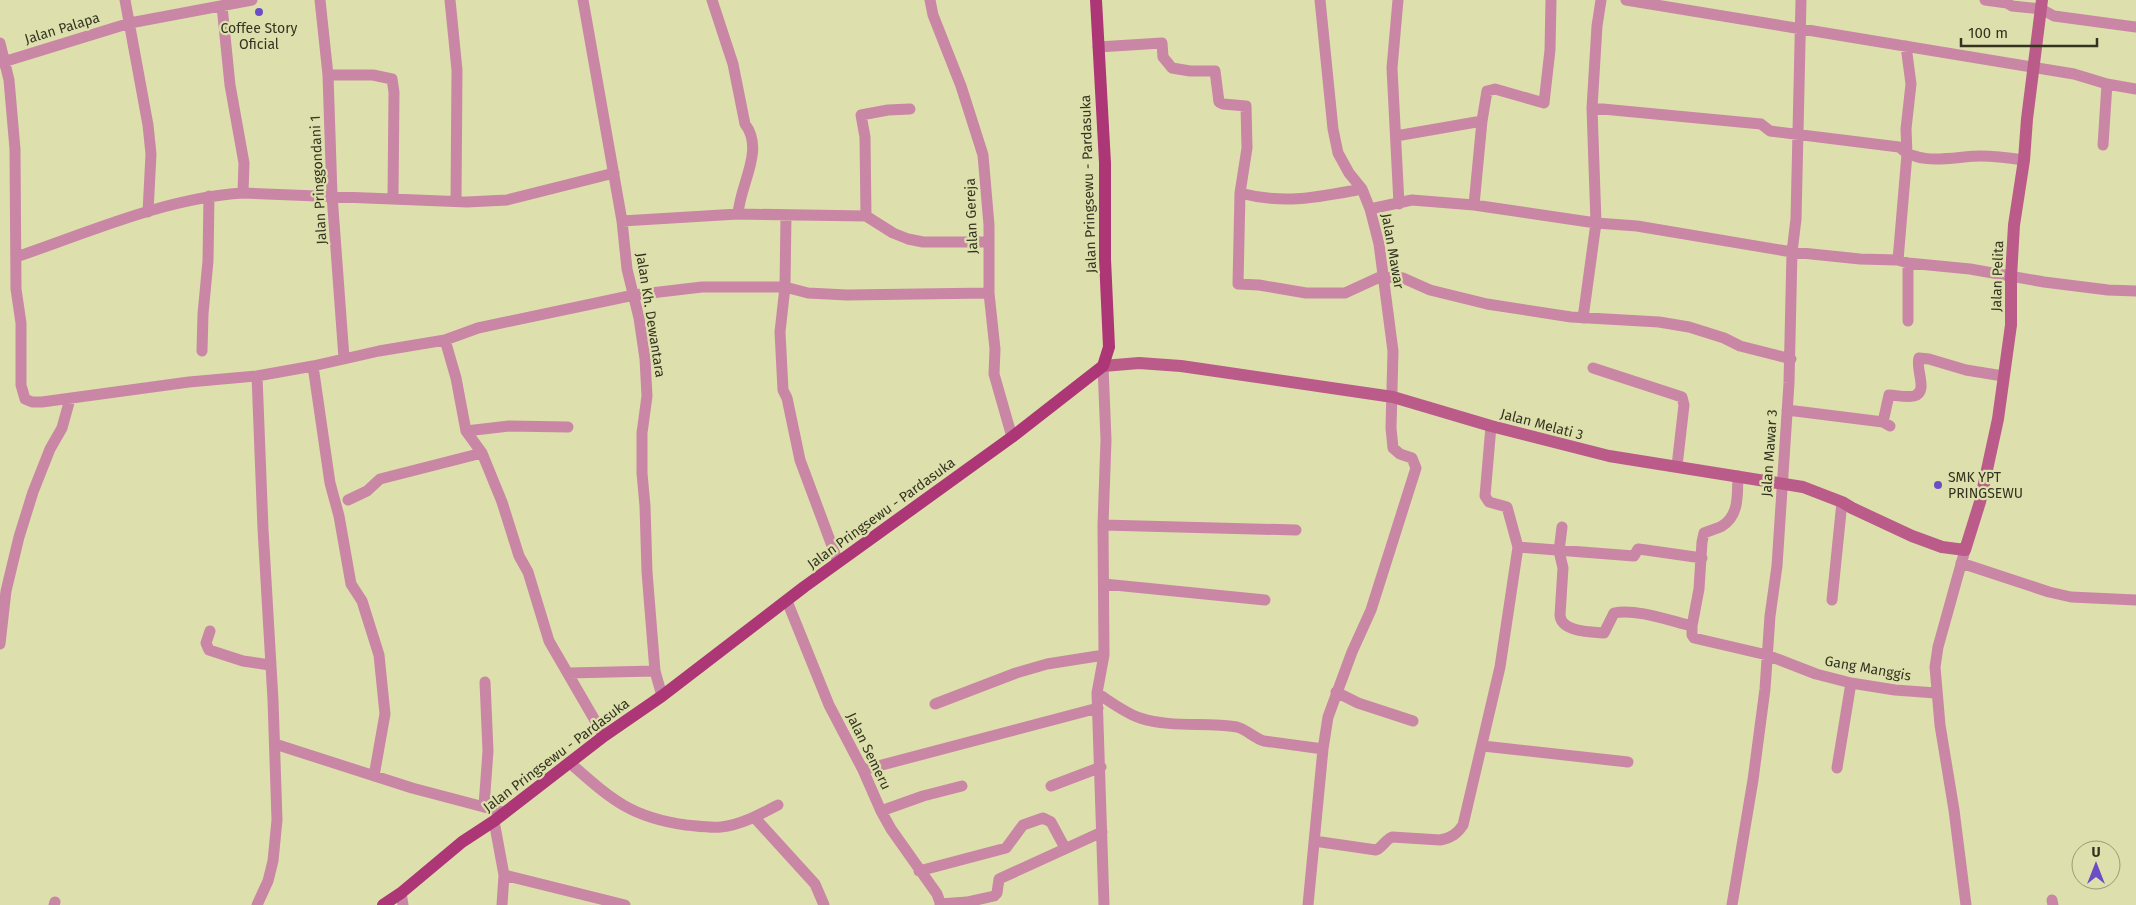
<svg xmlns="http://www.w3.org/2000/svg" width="2136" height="905" viewBox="0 0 2136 905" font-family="'Fira Sans',sans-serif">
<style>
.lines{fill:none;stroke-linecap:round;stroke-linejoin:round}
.street{stroke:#c987a5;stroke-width:11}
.secondary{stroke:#ba5b8a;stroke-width:12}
.primary{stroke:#ad3677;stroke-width:12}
.poi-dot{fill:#6d4dc6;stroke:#dde0ac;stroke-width:2}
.labels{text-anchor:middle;stroke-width:4.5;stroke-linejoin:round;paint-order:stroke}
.street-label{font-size:14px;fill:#333420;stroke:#dde0ac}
.poi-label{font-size:14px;fill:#333420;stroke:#dde0ac}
</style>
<rect width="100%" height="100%" fill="#dde0ac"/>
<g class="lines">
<!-- street -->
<path class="street" d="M 125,0 L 148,125 L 151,154 L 148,212
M 320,0 L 328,75 L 332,195 L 344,358
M 450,0 L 457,70 L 456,200
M 583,0 L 622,221 L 627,269 L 639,318 L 645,359 L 647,396 L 642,433 L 642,473 L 645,506 L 647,572 L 655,671 L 662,696
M 712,0 L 733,64 L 745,124 C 765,150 740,184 738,214
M 930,0 L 933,15 L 961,86 L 983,155 L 989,225 L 989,293 L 995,349 L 994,374 L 1012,437
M 1398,0 L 1392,68 L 1399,204
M 1626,0 L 2074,74 L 2107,84 L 2136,89
M 1985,0 L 2007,3 L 2012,6 L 2041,9 L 2054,16 L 2136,27
M 222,6 L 230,85 L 244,163 L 243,193
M 0,43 L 9,80 L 15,149 L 16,289 L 21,323 L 21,385 L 25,399 L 32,402 L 42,402 L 189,382 L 257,376 L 313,366 L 379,351 L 445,340 L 478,328 L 634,295 L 702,287 L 785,287 L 808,293 L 847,295 L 989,293
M 1098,47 L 1162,43 L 1163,57 L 1172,68 L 1190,71 L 1215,71 L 1219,102 L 1223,104 L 1246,106 L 1247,148 L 1240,193 L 1238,284 L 1259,285 L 1306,293 L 1345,293 L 1382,276 L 1403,278 L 1430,290 L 1487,304 L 1571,317 L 1659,322 L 1689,327 L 1724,338 L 1740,346 L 1791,359
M 0,63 L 130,23 L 252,0
M 328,75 L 373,75 L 392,79 L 394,92 L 393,198
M 1592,108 L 1761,124 L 1770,131 L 1899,147 C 1920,167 1955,156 1981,156 C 1996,156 2010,158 2024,160
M 1396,136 L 1482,121
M 2103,145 L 2107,84
M 1240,193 C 1285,205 1318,197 1362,189
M 1474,205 L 1482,121 L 1487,91 L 1495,89 L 1544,103 L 1550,50 L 1551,0
M 1370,209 L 1412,200 L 1474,205 L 1596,223 L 1637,226 L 1792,252 L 1860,259 L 1898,260 L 1908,263 L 1970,269 L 2044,282 L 2108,290 L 2136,291
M 786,215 L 785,287 L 780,332 L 783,390 L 787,398 L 800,460 L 838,562
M 866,216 L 865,137 L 861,115 L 888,110 L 910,109
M 622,221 L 738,214 L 866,216 L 893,233 L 908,239 L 923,242 L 988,242
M 16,257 C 90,232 165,198 243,193 L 467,202 L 507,200 L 614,173
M 1898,260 L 1907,154 L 1906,129 L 1911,84 L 1906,46
M 1908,263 L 1908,321
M 1583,318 L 1596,223 L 1592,108 L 1597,26 L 1601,0
M 445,340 L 456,378 L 466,431 L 482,453 L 502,502 L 519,556 L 528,572 L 549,641 L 604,736
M 202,351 L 203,314 L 208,261 L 209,196
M 313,366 L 330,483 L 339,516 L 351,584 L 362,601 L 379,655 L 385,714 L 374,776
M 1103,366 L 1106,440 L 1103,525 L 1104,655 L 1097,693 L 1104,905
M 1593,368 L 1682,397 L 1684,405 L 1677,466
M 1787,410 L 1883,422 L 1890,426
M 1883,422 L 1889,395 C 1897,395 1906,398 1914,396 C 1929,392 1915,369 1919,358 L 1929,359 L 1966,370 L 2003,376
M 466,431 L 509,426 L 568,427
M 1738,476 C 1737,494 1740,515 1722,526 C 1717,529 1710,530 1704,533 L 1702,542 L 1699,589 L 1692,626 L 1692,635 L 1694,638 L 1767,655 L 1816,674 L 1851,683 L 1895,690 L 1936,693
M 348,500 L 367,491 L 380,479 L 482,453
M 1103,525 L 1296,530
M 1562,527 L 1559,551 L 1563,568 L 1560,615 C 1561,632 1590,632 1604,633 L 1614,613 C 1635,608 1671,621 1692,626
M 1518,547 L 1634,556 L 1638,549 L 1646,550 L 1702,558
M 1965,550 L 1938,647 L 1935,667 L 1940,725 L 1954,810 L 1966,905
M 1961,563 L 2049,592 L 2071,597 L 2136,600
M 1104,584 L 1265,600
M 1832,600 L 1842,502
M 787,601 L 829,705 L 863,770 L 881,811 L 891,829 L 937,894 L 941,905
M 210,631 L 206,643 L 209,650 L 243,661 L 270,665
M 0,644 L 6,591 L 19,537 L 33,492 L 50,449 L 62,428 L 70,399
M 569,673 L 655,671
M 1336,692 L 1358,703 L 1413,721
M 1097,693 C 1111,702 1125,713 1140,718 C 1171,728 1205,722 1237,727 C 1246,729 1254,738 1264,741 L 1323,749
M 935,704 L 1016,673 L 1047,664 L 1104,655
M 275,744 L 412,788 L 503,812
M 1483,746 L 1628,762
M 570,763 C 611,799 630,817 686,825 C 697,826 710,828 721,827 C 741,825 761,814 778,805
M 1837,768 L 1851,683
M 863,770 L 1098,708
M 1051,786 L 1101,767
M 484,806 L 488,751 L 485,682
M 881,811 L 923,796 L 962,786
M 754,817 L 815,884 L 824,905
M 494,821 L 504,875 L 502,905
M 1314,841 L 1376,850 C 1383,847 1385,840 1392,837 L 1440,840 C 1451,838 1457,834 1463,825 L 1500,667 L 1518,547 L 1507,507 L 1489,502 L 1485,496 L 1491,426
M 919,871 L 1006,848 L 1023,825 L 1043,818 L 1051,822 L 1065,848
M 504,875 L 625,905
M 401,893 L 403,905
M 2052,900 L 2053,905
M 940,904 L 967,902 L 994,896 L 997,893 L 999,879 L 1102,832
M 54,905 L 55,902
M 257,905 L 268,881 L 273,861 L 277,820 L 273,700 L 263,529 L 257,376
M 1308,905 L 1323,749 L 1328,717 L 1352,652 L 1371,610 L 1416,468 L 1412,458 L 1400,454 L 1393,448 L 1391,428 L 1393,351 L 1379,244 L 1370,209 L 1362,189 L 1349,173 L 1338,153 L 1333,129 L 1320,0
M 1732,905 L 1753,780 L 1765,689 L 1770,616 L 1777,566 L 1789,383 L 1792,252 L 1796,219 L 1801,0"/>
<!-- secondary -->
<path class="secondary" d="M 1103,366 L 1139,363 L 1181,366 L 1393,397 L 1491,426 L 1609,456 L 1803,487 L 1842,502 L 1852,508 L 1912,536 L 1942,547 L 1965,550 L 1980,502 L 1998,419 L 2011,325 L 2011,277 L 2014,225 L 2024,160 L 2027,119 L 2042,0"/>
<!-- primary -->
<path class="primary" d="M 383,905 L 401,893 L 462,842 L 494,821 L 604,736 L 662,696 L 804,587 L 1012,437 L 1103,366 L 1109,347 L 1105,259 L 1105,163 L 1096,0"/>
</g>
<!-- markers -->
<g class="poi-dot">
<circle cx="259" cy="12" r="5"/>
<circle cx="1938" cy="485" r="5"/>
</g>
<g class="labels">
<!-- street labels -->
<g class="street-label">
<text transform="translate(62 28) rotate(-17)" y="5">Jalan Palapa</text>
<text transform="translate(318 180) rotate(-93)" y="5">Jalan Pringgondani 1</text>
<text transform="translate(1088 184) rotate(-92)" y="5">Jalan Pringsewu - Pardasuka</text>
<text transform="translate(971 216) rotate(-92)" y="5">Jalan Gereja</text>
<text transform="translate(1393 251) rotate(80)" y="5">Jalan Mawar</text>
<text transform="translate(1997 276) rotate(-88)" y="5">Jalan Pelita</text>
<text transform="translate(651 315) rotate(81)" y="5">Jalan Kh. Dewantara</text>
<text transform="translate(1542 424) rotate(15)" y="5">Jalan Melati 3</text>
<text transform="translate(1769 453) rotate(-86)" y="5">Jalan Mawar 3</text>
<text transform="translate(881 513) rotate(-36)" y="5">Jalan Pringsewu - Pardasuka</text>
<text transform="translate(1868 668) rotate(10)" y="5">Gang Manggis</text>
<text transform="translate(869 751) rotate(64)" y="5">Jalan Semeru</text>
<text transform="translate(556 755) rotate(-37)" y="5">Jalan Pringsewu - Pardasuka</text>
</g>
<!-- poi labels -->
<g class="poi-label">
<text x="259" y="33">Coffee Story<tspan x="259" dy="16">Oficial</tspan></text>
<text x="1948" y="482" text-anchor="start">SMK YPT<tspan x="1948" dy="16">PRINGSEWU</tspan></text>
</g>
</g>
<!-- north arrow -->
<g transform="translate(2096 865)"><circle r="24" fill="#dde0ac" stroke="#999b74"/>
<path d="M0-4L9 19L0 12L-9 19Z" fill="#6d4dc6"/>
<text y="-8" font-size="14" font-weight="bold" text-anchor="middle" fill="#333420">U</text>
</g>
<!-- scale -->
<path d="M1961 38v8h136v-8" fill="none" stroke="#333420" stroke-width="2.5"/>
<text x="1968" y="38" font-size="15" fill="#333420" stroke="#dde0ac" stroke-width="4" paint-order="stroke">100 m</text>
</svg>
